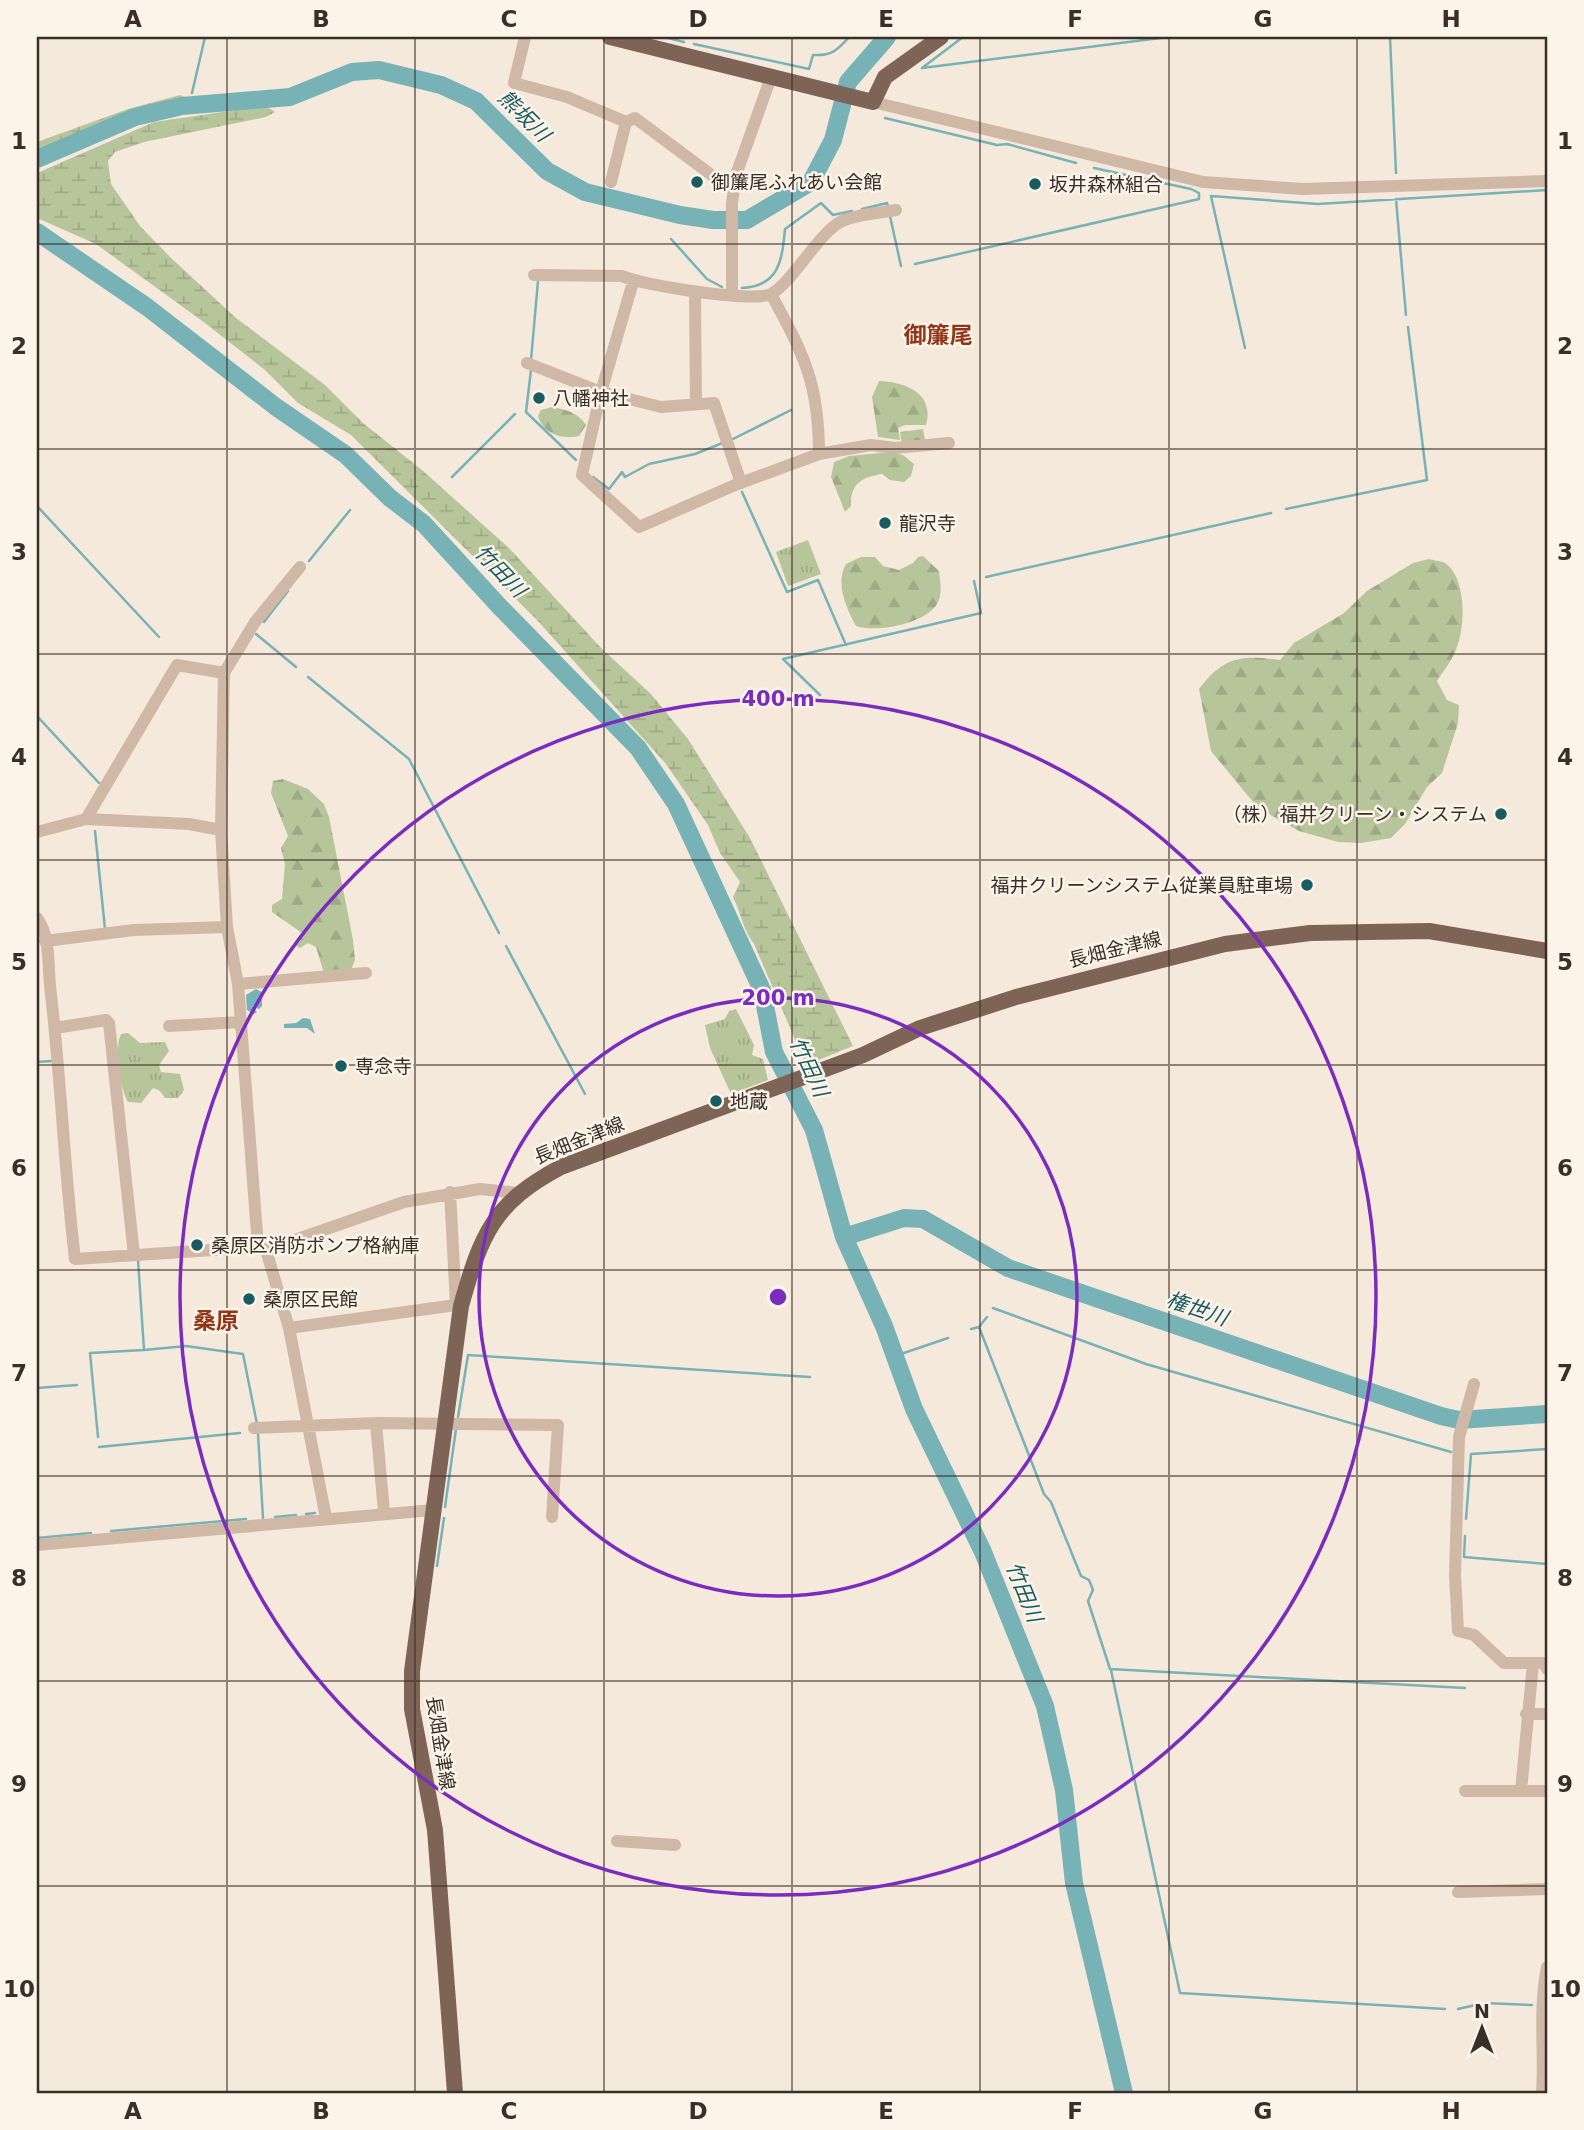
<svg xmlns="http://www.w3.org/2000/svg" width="1584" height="2130" viewBox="0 0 1584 2130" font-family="'DejaVu Sans','Noto Sans JP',sans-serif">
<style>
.grass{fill:url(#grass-tufts)}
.forest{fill:url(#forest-firs)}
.wetland{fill:url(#wetland-marsh)}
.cemetery{fill:url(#cemetery-stones)}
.water{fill:#77b2b6}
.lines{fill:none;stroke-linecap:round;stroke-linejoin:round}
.stream{stroke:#77b2b6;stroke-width:2.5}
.river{stroke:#77b2b6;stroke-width:18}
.minor{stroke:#cfb9a6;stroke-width:12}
.major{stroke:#7e6457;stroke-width:16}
.grid{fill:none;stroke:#3a2e28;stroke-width:2;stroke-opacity:0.55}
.ring{fill:none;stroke:#7b2cbf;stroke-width:3.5}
.poi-dot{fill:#185b61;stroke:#fcf3e9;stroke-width:2.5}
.labels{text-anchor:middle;stroke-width:5;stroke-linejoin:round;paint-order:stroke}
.poi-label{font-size:19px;fill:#3a2e28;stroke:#fcf3e9;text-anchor:start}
.street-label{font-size:19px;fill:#3a2e28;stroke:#fcf3e9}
.water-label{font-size:21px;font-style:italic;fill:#185b61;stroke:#fcf3e9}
.quarter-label{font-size:23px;font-weight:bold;fill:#933517;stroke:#fcf3e9}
.centre{fill:#7b2cbf;stroke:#fcf3e9;stroke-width:3.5}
.ring-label{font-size:21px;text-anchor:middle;font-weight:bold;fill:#7b2cbf;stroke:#fcf3e9;stroke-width:5;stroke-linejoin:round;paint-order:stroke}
.neatline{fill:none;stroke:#3a2e28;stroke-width:2.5}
.grid-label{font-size:23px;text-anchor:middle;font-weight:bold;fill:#3a2e28}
</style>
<defs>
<pattern id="grass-tufts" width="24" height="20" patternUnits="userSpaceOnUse" patternTransform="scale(1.75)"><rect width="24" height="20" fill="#b7c69a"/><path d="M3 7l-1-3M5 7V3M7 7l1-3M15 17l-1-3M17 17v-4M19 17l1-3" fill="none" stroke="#9eaa85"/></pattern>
<pattern id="forest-firs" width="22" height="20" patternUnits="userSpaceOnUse" patternTransform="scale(1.75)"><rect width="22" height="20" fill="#b7c69a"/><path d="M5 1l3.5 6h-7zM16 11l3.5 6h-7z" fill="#9eaa85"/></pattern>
<pattern id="wetland-marsh" width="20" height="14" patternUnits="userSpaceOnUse" patternTransform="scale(1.75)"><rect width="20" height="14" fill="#b7c69a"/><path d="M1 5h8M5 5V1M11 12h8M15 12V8" fill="none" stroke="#9eaa85"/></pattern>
<pattern id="cemetery-stones" width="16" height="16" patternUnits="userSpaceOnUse" patternTransform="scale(1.75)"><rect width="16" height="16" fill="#b7c69a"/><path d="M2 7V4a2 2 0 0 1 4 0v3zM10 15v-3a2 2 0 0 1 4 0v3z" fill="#9eaa85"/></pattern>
</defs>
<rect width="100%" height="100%" fill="#f5e9dc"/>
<!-- grass -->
<path class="grass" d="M 808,540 L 821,574 L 788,586 L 776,552 Z
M 736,1009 L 754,1045 L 752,1055 L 763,1059 L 768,1080 L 731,1094 L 710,1048 L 705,1025 L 725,1019 L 729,1011 Z
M 128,1033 L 140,1043 L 165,1042 L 169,1051 L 159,1065 L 161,1072 L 180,1074 L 184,1090 L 178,1098 L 165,1098 L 160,1091 L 153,1088 L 141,1103 L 128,1102 C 120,1088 114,1049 121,1034 Z"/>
<!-- forest -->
<path class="forest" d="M 879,381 C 905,382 935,393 926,425 L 905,425 L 898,428 L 900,440 L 878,437 L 872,397 Z
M 552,407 C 566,410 578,412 586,425 L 579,436 C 563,440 543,434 538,416 L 541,410 Z
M 890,452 L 903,455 L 914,464 L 911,476 L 904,482 L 890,480 L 882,474 C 862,477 850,484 851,506 L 845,512 L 831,477 L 834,462 L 849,456 Z
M 923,556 L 939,571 C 940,581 943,595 937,604 C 925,624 876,633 856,626 C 846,608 835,583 846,564 L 861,557 L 875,557 L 883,566 L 899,570 L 913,563 L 918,557 Z
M 1429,559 C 1433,560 1441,561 1445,563 C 1467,578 1465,626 1457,647 C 1453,659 1444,670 1437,681 L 1447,700 L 1459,705 L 1458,723 L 1442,773 L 1427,787 L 1405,824 L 1391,838 L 1361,843 L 1338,842 L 1299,831 L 1258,808 L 1211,751 L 1199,689 C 1224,656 1242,655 1280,660 L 1294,643 L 1344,613 L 1367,591 L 1413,563 Z
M 283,779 L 308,789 L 324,804 L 329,817 L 353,940 L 355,960 L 351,970 L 324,973 L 316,947 L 308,943 L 300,948 L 294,944 L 302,933 L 272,912 L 272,905 L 282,899 L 285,864 L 281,848 L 288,836 L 271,793 L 273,781 Z"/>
<!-- wetland -->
<path class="wetland" d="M 180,95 L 188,98 C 179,107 164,106 152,109 C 112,118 75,139 37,153 L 37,142 L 128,109 Z
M 250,108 L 269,108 L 275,112 L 266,117 L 144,142 L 115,152 L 108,161 L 111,184 L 140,226 L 170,257 L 236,318 L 325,385 L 363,423 L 422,470 L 509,548 L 602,649 L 651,694 L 688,739 L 750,838 L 853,1046 L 806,1065 L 754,944 C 743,930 741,913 733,897 L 740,882 L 720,853 L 708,825 L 666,764 L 537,620 L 351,435 L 298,403 L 265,370 L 205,323 L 96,244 L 37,218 L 37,173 L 154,122 Z"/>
<!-- cemetery -->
<path class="cemetery" d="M 923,429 L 925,441 L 902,445 L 900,432 Z"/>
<!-- water -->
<path class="water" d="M 256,989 L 262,992 L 262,1006 L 259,1009 L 252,1006 L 257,1012 L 254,1014 L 247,1010 L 246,995 Z
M 303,1018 L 310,1019 L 315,1034 L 307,1028 L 284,1028 L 284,1024 L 296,1023 Z"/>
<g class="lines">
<!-- stream -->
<path class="stream" d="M 664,37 L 684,42
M 963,37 L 922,68 L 1168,37
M 1390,37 L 1396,173
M 694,44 L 809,69 L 813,55 C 831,56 837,51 849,37
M 192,93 L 205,37
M 885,118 L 997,145 L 1007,144 L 1076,163
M 1396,199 L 1406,315
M 862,209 L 887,203 L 888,206
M 890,216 L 901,266
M 671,239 L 707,279 L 722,287
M 915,264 L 1199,199 L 1199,193 L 1191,189 L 1094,168
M 742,288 C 780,286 782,259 785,229 L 821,203 L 833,215 L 852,211
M 1245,348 L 1211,196 L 1318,204 L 1547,190
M 531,360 L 538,281
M 531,370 L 526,412 L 576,460
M 731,440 L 791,410
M 452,477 L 515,414
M 593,477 L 609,489 L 622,472 L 625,477 L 649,464 L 695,454 L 725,442
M 742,492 L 787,592 L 818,580 L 846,645
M 37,506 L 159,637
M 1286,509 L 1427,480 L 1408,327
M 309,561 L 350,510
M 986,577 L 1271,513
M 264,622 L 288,591
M 256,634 L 296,667
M 308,677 L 409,759 L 499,933
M 820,695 L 783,659 L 981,613 L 974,581
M 37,716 L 99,783
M 95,831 L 105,929
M 506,946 L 585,1094
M 37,1062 L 51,1061
M 138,1260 L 144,1350 L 186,1346 L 243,1354 L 257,1424
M 993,1308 L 1146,1364 L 1451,1452
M 987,1317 L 979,1327 L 1044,1494 L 1051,1502 L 1081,1576 L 1089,1580 L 1093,1590 L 1088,1601 L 1110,1669 L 1465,1688
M 971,1329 L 979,1327
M 895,1356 L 948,1338
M 37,1388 L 77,1385
M 458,1417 L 468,1355 L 810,1377
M 258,1434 L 263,1518
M 98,1437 L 90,1353 L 144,1350
M 99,1447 L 240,1433
M 445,1507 L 456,1429
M 306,1514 L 315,1513
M 275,1517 L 296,1515
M 1466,1519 L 1471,1454 L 1547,1449
M 111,1531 L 246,1519
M 1465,1536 L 1464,1557 L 1547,1564
M 37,1538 L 91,1533
M 437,1566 L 444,1518
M 1111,1670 L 1180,1993 L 1445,2009
M 1458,2009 L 1484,2003 L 1532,2005"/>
<!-- river -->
<path class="river" d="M 37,159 L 135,117 L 182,106 L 290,97 L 352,72 L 379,70 L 441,85 L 476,101 L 547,171 L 585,192 L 680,215 L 713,220 L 747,220 L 811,182 L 833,140 L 848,82 L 887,37
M 37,232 L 147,307 L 276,407 L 346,455 L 390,498 L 424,524 L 499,606 L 638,748 L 676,804 L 762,990 L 774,1052 L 814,1130 L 844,1237 L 884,1326 L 914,1409 L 983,1552 L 1045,1706 L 1064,1790 L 1074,1883 L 1124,2093
M 844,1237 L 904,1218 L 923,1219 L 1008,1268 L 1441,1416 L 1459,1420 L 1547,1414"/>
<!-- minor -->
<path class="minor" d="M 525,37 L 514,83 L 567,97 L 626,122 L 611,182
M 873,102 L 1203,182 L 1303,189 L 1547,181
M 626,122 L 635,118 L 733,191
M 534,275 L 622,276 C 641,285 754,303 771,294 C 792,283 820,231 842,221 C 857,214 879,213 896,210
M 633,282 L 601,392 L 582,475 L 639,527 L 735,485 L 819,454 L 871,445 L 895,448 L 949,443
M 695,292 L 696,403
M 732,293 L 732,203 L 736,175 L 771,77
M 771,294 C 804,355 819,383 819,454
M 527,363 L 601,392 L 661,407 L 714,403 L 741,483
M 86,819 L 189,824 L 221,830
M 37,832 L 86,819 L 177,665 L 224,673
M 37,918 C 50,934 48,965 50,986 C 61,1077 64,1168 75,1259 L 258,1247 L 266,1250 L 404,1202 L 480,1189 L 518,1193
M 45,941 L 134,930 L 227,927
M 238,984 L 366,973
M 169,1026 L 241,1022
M 55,1028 L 106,1020 L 109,1023 L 134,1255
M 450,1192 L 456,1305 L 461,1306
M 258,1247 L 238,984 L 227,927 L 221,830 L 224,673 L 255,622 L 300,567
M 266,1250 L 289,1328 L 326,1518
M 289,1328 L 456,1305
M 1474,1384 L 1459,1437 L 1455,1575 L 1458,1631 L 1474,1635 L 1504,1663 L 1545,1663 L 1547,1669
M 376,1423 L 384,1512
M 254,1428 L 376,1423 L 558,1425 L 552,1517
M 37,1545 L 433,1510
M 1526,1714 L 1547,1714
M 1465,1791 L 1521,1791 L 1533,1663
M 1521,1791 L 1547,1791
M 617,1841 L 675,1845
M 1458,1892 L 1547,1889
M 1542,2093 C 1545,2049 1538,2012 1547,1967"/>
<!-- major -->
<path class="major" d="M 610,37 L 873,102 L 885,77 L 941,37
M 455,2093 L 435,1830 L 412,1709 L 412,1671 L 461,1306 C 481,1235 493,1203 561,1167 L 863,1055 L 920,1028 L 1016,997 L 1225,944 L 1310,933 L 1429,931 L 1547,951"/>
</g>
<!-- grid -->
<path class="grid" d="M 227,37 L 227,2093M 415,37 L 415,2093M 604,37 L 604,2093M 792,37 L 792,2093M 980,37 L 980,2093M 1169,37 L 1169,2093M 1357,37 L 1357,2093M 37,244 L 1547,244M 37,449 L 1547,449M 37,654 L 1547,654M 37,860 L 1547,860M 37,1065 L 1547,1065M 37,1270 L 1547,1270M 37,1476 L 1547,1476M 37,1681 L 1547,1681M 37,1886 L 1547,1886"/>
<!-- distance rings -->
<g class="ring">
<circle cx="778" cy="1297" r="299"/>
<circle cx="778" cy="1297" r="598"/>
</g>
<!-- markers -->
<g class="poi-dot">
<circle cx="697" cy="182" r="7"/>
<circle cx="1035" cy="184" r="7"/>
<circle cx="539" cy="398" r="7"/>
<circle cx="885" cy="523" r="7"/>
<circle cx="1501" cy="814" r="7"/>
<circle cx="1307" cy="885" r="7"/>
<circle cx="341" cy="1066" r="7"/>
<circle cx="716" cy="1101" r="7"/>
<circle cx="197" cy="1245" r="7"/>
<circle cx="249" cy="1299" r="7"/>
</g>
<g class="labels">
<!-- poi labels -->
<g class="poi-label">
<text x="711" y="189">御簾尾ふれあい会館</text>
<text x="1049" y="191">坂井森林組合</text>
<text x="553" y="405">八幡神社</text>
<text x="899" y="530">龍沢寺</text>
<text x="1487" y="821" text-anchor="end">（株）福井クリーン・システム</text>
<text x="1293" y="892" text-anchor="end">福井クリーンシステム従業員駐車場</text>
<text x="355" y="1073">専念寺</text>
<text x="730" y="1108">地蔵</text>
<text x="211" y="1252">桑原区消防ポンプ格納庫</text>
<text x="263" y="1306">桑原区民館</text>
</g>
<!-- street labels -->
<g class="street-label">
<text transform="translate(1115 949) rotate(-14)" y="7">長畑金津線</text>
<text transform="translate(579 1140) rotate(-22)" y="7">長畑金津線</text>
<text transform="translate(441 1743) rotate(81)" y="7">長畑金津線</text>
</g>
<!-- water labels -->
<g class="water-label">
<text transform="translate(524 116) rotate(45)" y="7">熊坂川</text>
<text transform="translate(500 571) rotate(46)" y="7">竹田川</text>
<text transform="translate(809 1067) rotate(65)" y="7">竹田川</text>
<text transform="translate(1197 1309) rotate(19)" y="7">権世川</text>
<text transform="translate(1024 1592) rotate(68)" y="7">竹田川</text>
</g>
<!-- quarter labels -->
<g class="quarter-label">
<text x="938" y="343">御簾尾</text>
<text x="216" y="1329">桑原</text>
</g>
</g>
<circle cx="778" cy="1297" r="10" class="centre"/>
<g class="ring-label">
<text x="778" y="706">400 m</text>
<text x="778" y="1005">200 m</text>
</g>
<!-- border -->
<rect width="1584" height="2130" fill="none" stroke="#fcf3e9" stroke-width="77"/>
<!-- north arrow -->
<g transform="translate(1482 2028)" stroke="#fcf3e9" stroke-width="5" paint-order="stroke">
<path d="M0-5L12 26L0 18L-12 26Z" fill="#3a2e28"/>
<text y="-10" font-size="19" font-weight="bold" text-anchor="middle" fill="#3a2e28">N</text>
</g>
<rect x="38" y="38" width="1508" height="2054" class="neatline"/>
<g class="grid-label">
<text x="133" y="27">A</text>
<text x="321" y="27">B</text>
<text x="509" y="27">C</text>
<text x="698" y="27">D</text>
<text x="886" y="27">E</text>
<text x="1075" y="27">F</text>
<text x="1263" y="27">G</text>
<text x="1451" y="27">H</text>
<text x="19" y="149">1</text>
<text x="1565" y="149">1</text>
<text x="19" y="354">2</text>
<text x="1565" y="354">2</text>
<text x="19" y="560">3</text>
<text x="1565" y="560">3</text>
<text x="19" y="765">4</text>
<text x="1565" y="765">4</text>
<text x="19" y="970">5</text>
<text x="1565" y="970">5</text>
<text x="19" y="1176">6</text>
<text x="1565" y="1176">6</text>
<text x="19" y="1381">7</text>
<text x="1565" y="1381">7</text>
<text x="19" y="1586">8</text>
<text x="1565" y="1586">8</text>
<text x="19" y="1792">9</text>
<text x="1565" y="1792">9</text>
<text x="19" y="1997">10</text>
<text x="1565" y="1997">10</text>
<text x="133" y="2119">A</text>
<text x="321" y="2119">B</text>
<text x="509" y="2119">C</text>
<text x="698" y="2119">D</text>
<text x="886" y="2119">E</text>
<text x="1075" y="2119">F</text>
<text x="1263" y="2119">G</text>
<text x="1451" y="2119">H</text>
</g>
</svg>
